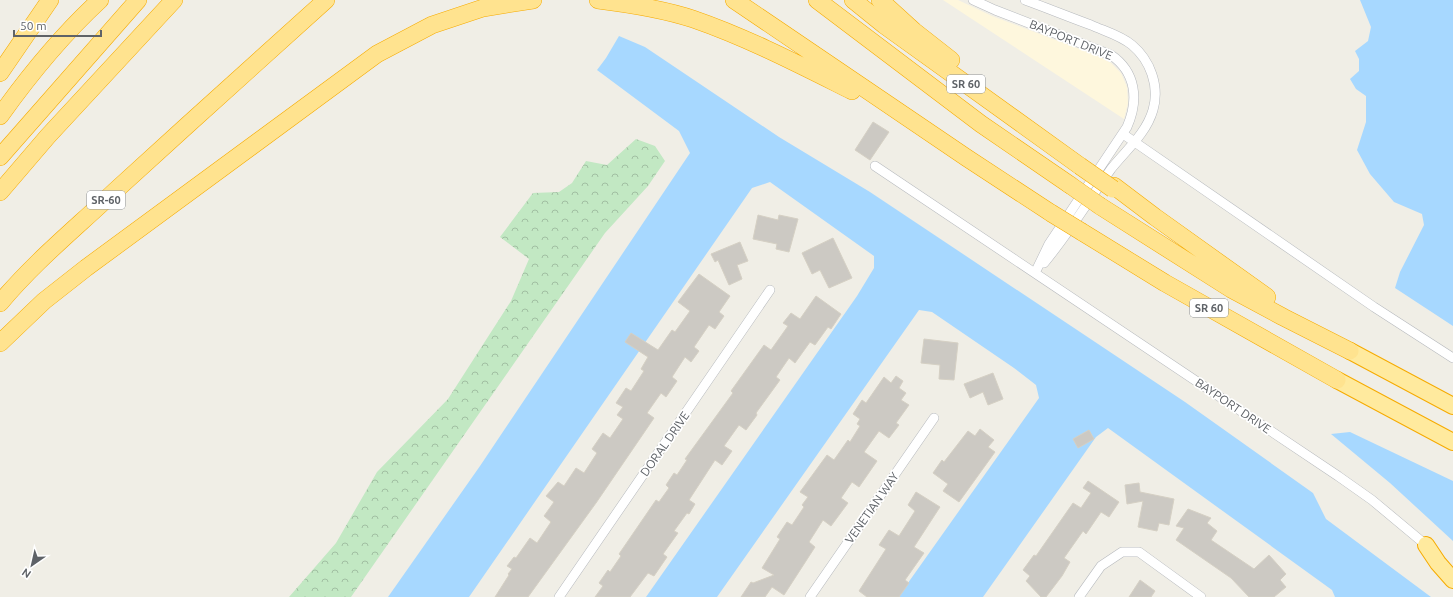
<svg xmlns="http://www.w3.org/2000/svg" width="1453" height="597" viewBox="0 0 1453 597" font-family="Ubuntu,sans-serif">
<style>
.commercial{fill:#fef7dd}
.forest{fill:url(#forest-crowns)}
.water{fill:#a7d8ff}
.building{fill:#ccc9c3;stroke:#d5d0c4}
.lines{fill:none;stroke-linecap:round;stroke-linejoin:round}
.minor-casing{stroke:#b6b9bd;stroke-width:10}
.trunk-casing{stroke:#f6ab00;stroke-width:18}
.motorway-casing{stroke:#f6ab00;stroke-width:18}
.minor{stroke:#fff;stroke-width:9}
.trunk{stroke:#ffea9e;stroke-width:16}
.motorway{stroke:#ffe38f;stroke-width:17}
.motorway-bridge-casing{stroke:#f6ab00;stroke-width:18;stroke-linecap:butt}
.motorway-bridge{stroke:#ffe38f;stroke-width:17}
.labels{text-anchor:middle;stroke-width:3.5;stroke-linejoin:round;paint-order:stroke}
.shield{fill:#fff;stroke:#8e9195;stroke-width:1}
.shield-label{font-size:11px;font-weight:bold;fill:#5e6267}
.street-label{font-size:12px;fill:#5e6267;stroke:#fff}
</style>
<defs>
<pattern id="forest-crowns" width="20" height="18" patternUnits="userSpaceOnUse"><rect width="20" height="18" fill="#c2e8c3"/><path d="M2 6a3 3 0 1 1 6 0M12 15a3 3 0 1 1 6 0" fill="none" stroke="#a1bfa2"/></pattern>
</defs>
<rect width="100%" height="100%" fill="#f0eee6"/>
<!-- commercial -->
<path class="commercial" d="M 943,0 L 958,0 L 992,16 L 1098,56 L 1111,63 L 1121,73 L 1127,87 L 1128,103 L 1124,119 Z"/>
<!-- forest -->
<path class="forest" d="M 636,139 L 655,146 L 665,161 L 648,186 L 605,233 L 351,597 L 289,597 L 336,543 L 377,472 L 448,399 L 511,301 L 529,259 L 500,237 L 533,193 L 559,192 L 572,183 L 586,161 L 607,165 Z"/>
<!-- water -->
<path class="water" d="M 1360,0 L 1453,0 L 1453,326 L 1395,288 L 1400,272 L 1424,225 L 1422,214 L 1394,202 L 1370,174 L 1357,150 L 1366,122 L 1366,96 L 1356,89 L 1350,79 L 1359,71 L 1359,59 L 1355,51 L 1368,41 L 1371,27 Z
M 619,36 L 645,47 L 779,137 L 870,192 L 1185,402 L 1313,493 L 1326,519 L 1431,597 L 1335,597 L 1332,590 L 1108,428 L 1096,437 L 983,597 L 898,597 L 1039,398 L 1036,385 L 1014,368 L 932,312 L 919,310 L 717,597 L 646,597 L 857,296 L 874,268 L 874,256 L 770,182 L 752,188 L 469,597 L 388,597 L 480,466 L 690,153 L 679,131 L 597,70 L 606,58 Z
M 1350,432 L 1453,481 L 1453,541 L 1390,483 L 1331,434 Z"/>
<!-- building -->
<path class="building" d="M 873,122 L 889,132 L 870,160 L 855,150 Z
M 758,215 L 778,220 L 779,215 L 798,219 L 789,252 L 776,249 L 777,244 L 753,239 Z
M 833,238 L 852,278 L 829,288 L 820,270 L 812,274 L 802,253 Z
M 740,242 L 748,261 L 737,265 L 742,279 L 729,285 L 718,260 L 715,262 L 711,254 Z
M 699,274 L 730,296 L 719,312 L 724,316 L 715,329 L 709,325 L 694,347 L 699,351 L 691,362 L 685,357 L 672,377 L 677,381 L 666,397 L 661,393 L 647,413 L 654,418 L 596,503 L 528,597 L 495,597 L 509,575 L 508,574 L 512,569 L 507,566 L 514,557 L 516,558 L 530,538 L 537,543 L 551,522 L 544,516 L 554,502 L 546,496 L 558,482 L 564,486 L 576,468 L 584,473 L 597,453 L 592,449 L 603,433 L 610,438 L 623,419 L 617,415 L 623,407 L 616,403 L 626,388 L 631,391 L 644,371 L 641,369 L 648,357 L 625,342 L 631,333 L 658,350 L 672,330 L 675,332 L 690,311 L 678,302 Z
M 816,296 L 841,314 L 831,329 L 828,327 L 815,345 L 810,342 L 795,363 L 789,358 L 776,377 L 780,380 L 756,413 L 757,415 L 746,430 L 739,425 L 724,446 L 732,451 L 722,465 L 715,460 L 689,500 L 695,504 L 689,514 L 687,513 L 674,531 L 678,533 L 663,554 L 667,557 L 654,576 L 648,573 L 630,597 L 595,597 L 603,586 L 599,583 L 608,570 L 610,572 L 621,556 L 619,554 L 656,500 L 659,502 L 669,488 L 666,485 L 674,473 L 677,475 L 687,460 L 685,459 L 733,393 L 731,391 L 764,345 L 771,350 L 788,326 L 783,323 L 791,313 L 800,319 Z
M 924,339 L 958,343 L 954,380 L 939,379 L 940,365 L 921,363 Z
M 993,373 L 1003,399 L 988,405 L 983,392 L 970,398 L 964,384 Z
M 896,376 L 903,381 L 899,388 L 906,393 L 901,400 L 909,405 L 896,423 L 899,425 L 889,438 L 879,431 L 864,452 L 877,461 L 859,487 L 852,482 L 841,498 L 848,503 L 831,526 L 823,520 L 809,542 L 815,547 L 784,595 L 772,587 L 765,597 L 741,597 L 751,582 L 753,583 L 774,575 L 762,568 L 780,539 L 777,537 L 787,522 L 792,525 L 804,507 L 802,505 L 808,497 L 800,492 L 827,455 L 834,460 L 848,440 L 850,442 L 860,426 L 857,424 L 860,419 L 853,414 L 862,400 L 866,403 L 884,377 L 891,383 Z
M 980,429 L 994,440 L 988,447 L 995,452 L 959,502 L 943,491 L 948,484 L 933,473 L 942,460 L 944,462 L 968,431 L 975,436 Z
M 1089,430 L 1094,439 L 1078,448 L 1073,439 Z
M 1088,481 L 1119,502 L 1109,517 L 1101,512 L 1086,534 L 1083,531 L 1064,558 L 1070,562 L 1062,576 L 1046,597 L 1041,597 L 1026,581 L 1030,576 L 1023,570 L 1034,555 L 1036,556 L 1073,503 L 1081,508 L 1091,493 L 1083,488 Z
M 1139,483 L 1140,492 L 1174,499 L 1169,525 L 1159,523 L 1157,531 L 1138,527 L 1143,501 L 1127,504 L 1125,485 Z
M 916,492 L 940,507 L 914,547 L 924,553 L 905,580 L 909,583 L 899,597 L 867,597 L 859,591 L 886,549 L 879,545 L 889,530 L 899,536 L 915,511 L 908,505 Z
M 1188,509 L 1211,518 L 1207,523 L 1217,531 L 1211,540 L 1254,569 L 1269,555 L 1286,574 L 1280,580 L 1286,587 L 1274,597 L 1249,597 L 1231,578 L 1176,540 L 1184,528 L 1176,526 Z
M 1140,580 L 1155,591 L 1151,597 L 1129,597 Z"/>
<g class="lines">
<!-- minor casing -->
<g class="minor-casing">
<path id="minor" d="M 973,0 L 995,10 L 1111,55 C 1136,72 1139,100 1127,127 L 1049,244 L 1035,273
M 1025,0 C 1047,8 1069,17 1091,25 C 1104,31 1120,35 1132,45 C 1150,60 1160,86 1153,110 C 1146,134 1126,150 1111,169 C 1089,200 1069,233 1044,263
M 1123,134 L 1374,307 L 1453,358
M 875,166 L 1338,476 L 1372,500 L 1426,545
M 559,597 L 770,290
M 810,597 L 934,418
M 1079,597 L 1101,566 L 1122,552 L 1139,552 L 1201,597"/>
</g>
<!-- trunk casing -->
<g class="trunk-casing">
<path id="trunk" d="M 1350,351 L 1453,406
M 1337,380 L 1453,442
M 1426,545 L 1438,563 L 1453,580"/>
</g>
<!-- motorway casing -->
<g class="motorway-casing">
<path id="motorway" d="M 598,0 C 630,4 663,9 693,19 C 748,38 800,65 852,91
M 734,0 L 967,158 L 1051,213
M 817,0 L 981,124 L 1070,185
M 853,0 L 884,25 L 1080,166
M 880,0 L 914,31 L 951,60
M 0,73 L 50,0
M 0,116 C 30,74 62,35 100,0
M 0,157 L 138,0
M 1114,186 L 1155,217 L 1267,297
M 0,192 L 48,136 L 174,0
M 1100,206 L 1231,289 L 1283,317 L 1350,351
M 1082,232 L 1165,283 L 1337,380
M 0,303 C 34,262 76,228 115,191 C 185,127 256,63 326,0
M 0,343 L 44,301 L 86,268 L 377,54 L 432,25 L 483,8 L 533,0"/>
</g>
<!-- minor -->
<use href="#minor" class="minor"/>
<!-- trunk -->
<use href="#trunk" class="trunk"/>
<!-- motorway -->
<use href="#motorway" class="motorway"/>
<!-- motorway-bridge casing -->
<g class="motorway-bridge-casing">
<path id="motorway-bridge" d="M 1080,166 L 1113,189
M 1070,185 L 1100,206
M 1051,213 L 1082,232"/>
</g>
<!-- motorway-bridge -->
<use href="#motorway-bridge" class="motorway-bridge"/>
</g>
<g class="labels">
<!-- shield labels -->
<g class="shield">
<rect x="947" y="75" width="38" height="18" rx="3"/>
<rect x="87" y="191" width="38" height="18" rx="3"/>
<rect x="1190" y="299" width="38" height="18" rx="3"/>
</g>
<g class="shield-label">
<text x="966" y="88">SR 60</text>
<text x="106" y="204">SR-60</text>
<text x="1209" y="312">SR 60</text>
</g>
<!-- street labels -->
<g class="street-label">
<text transform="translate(1071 40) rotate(22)" y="4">BAYPORT DRIVE</text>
<text transform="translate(1233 406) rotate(34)" y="4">BAYPORT DRIVE</text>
<text transform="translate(665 444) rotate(-55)" y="4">DORAL DRIVE</text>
<text transform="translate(872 508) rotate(-55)" y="4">VENETIAN WAY</text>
</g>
</g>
<!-- north arrow -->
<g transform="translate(32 565) rotate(214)" stroke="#ffffff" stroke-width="3" paint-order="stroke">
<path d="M0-3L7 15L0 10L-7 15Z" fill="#5e6267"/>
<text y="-6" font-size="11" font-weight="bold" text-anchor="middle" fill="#5e6267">N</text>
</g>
<!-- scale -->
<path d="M14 30v6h87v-6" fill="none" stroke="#5e6267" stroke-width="2"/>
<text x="20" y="30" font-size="12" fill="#5e6267" stroke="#ffffff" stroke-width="3" paint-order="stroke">50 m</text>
</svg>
